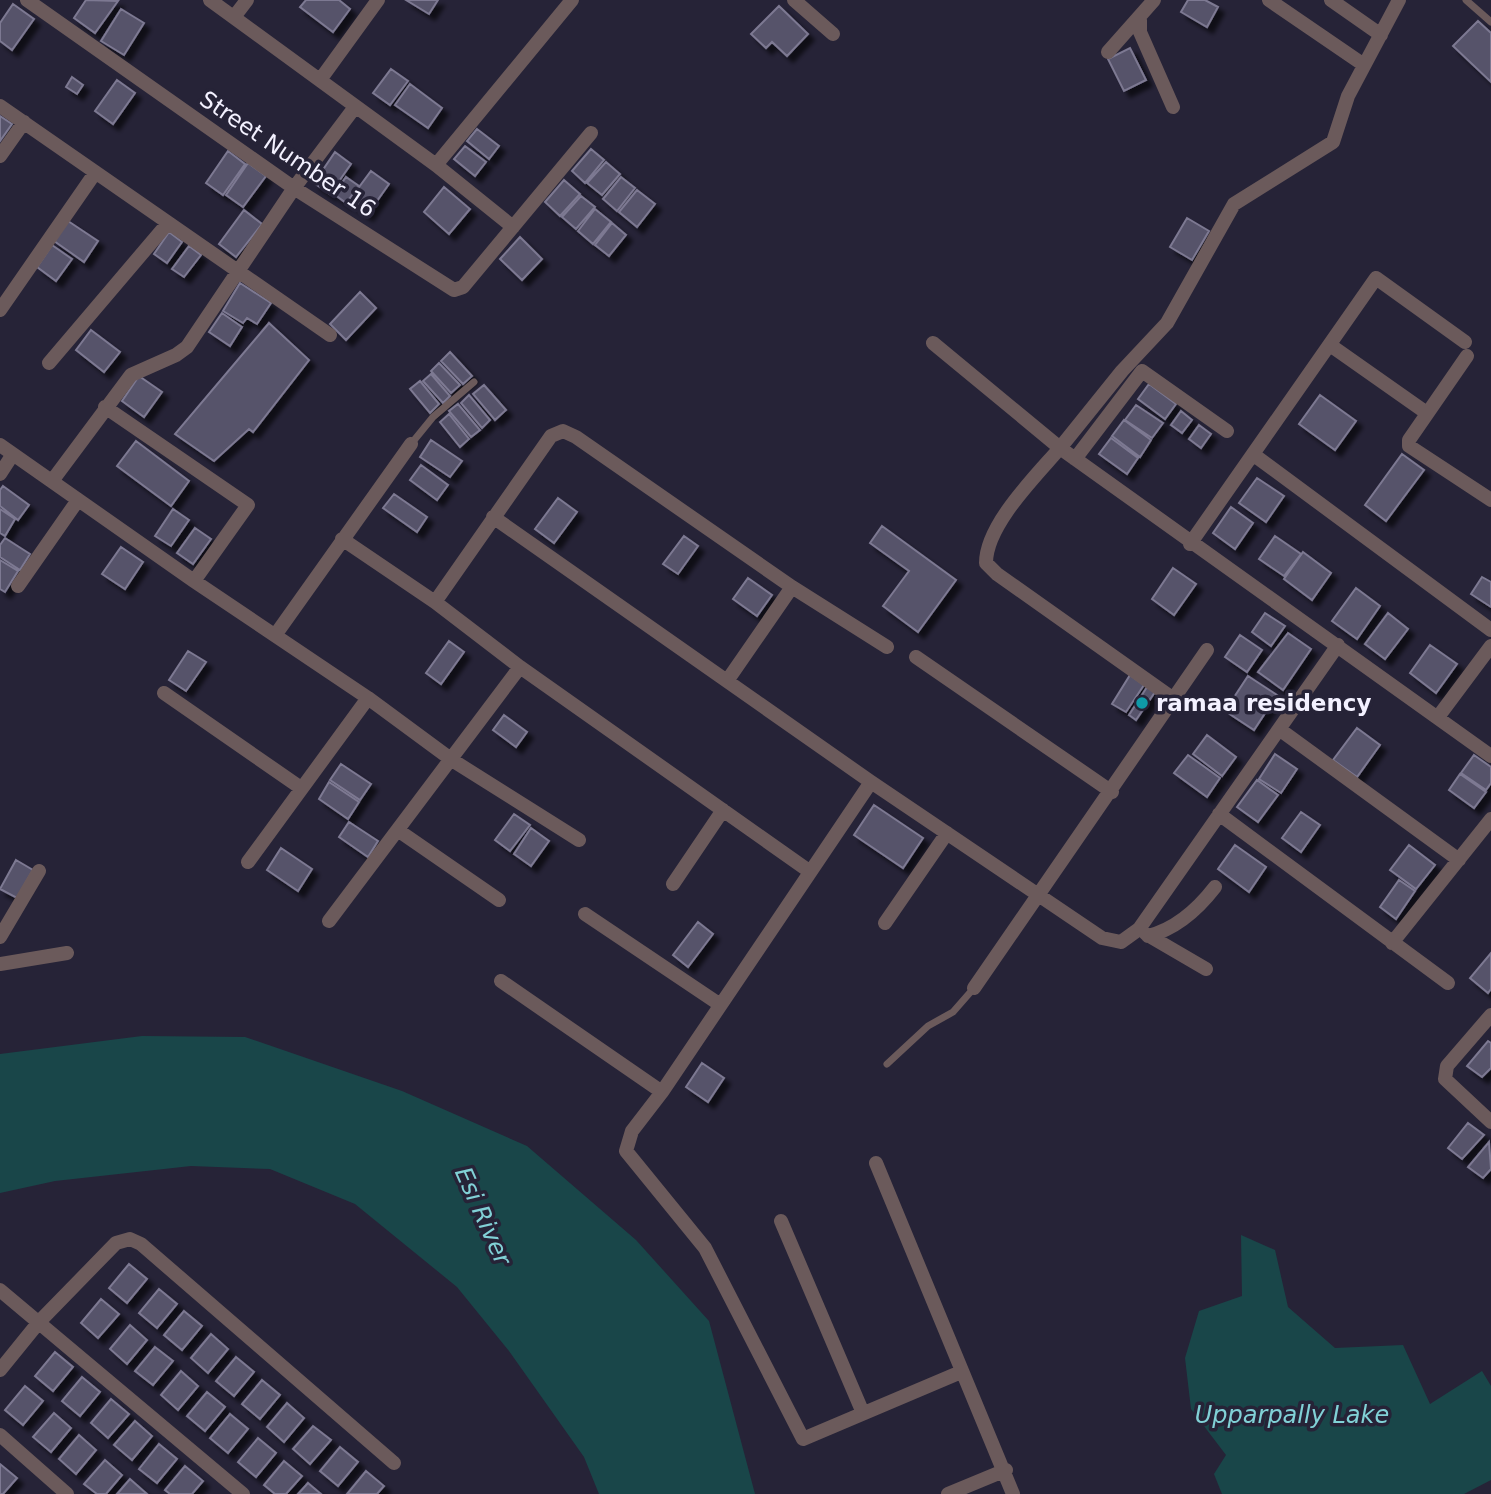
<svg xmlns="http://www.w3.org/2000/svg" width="1491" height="1494" viewBox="0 0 1491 1494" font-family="'DejaVu Sans',sans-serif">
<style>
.water{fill:#194649}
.building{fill:#56536a;stroke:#7d7992;stroke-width:2;filter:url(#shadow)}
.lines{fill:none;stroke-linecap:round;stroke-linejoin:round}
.service{stroke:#6b5a5b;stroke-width:7}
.minor{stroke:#6b5a5b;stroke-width:14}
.culture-dot{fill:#0f9aa8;stroke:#262337;stroke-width:2.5}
.labels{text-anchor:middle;stroke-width:7;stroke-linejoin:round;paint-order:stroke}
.street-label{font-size:23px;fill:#f3f1ff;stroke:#262337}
.poi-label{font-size:23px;font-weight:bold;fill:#f3f1ff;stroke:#262337;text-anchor:start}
.water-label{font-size:24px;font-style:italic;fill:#81d1d6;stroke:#262337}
</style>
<defs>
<filter id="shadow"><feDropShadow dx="6" dy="6" stdDeviation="2" flood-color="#0009"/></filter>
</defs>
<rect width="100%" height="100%" fill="#262337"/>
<!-- water -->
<path class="water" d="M 142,1036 L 245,1037 L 402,1091 L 527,1146 L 636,1240 L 709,1321 L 755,1494 L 599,1494 L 584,1457 L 509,1351 L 457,1287 L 355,1204 L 270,1169 L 191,1166 L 55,1181 L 0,1193 L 0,1054 Z
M 1241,1235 L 1275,1250 L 1288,1307 L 1335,1348 L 1403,1345 L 1430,1404 L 1482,1371 L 1491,1386 L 1491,1480 L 1464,1494 L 1222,1494 L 1214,1474 L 1226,1455 L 1191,1409 L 1185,1358 L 1199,1311 L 1242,1296 Z"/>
<!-- building -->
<path class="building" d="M 86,0 L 118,1 L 95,33 L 74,18 Z
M 306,0 L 339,0 L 350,9 L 333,32 L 300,7 Z
M 406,0 L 438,0 L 429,14 Z
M 1188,0 L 1205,0 L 1218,7 L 1207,27 L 1181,12 Z
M 13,4 L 34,19 L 12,50 L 0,41 L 0,23 Z
M 779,6 L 808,34 L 787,56 L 772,42 L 766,48 L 751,34 Z
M 121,9 L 144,23 L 124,55 L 101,41 Z
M 1478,21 L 1491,33 L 1491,82 L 1453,46 Z
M 1130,48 L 1146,80 L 1124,91 L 1108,59 Z
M 391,69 L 408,81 L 390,105 L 373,93 Z
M 72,77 L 83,85 L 77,94 L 66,87 Z
M 117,80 L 135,93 L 113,124 L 95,111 Z
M 410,84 L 442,108 L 428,128 L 395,105 Z
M 0,116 L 12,124 L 0,141 Z
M 477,129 L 499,146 L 489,159 L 467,141 Z
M 465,146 L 486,162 L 475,176 L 454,159 Z
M 591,149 L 604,160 L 585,183 L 572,171 Z
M 228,151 L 245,164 L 223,195 L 206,183 Z
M 335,152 L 351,164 L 330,194 L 314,183 Z
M 606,162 L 620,174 L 602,195 L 587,183 Z
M 248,163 L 266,176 L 243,207 L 226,195 Z
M 371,171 L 389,184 L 367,215 L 348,202 Z
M 346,177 L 359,186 L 346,203 L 334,194 Z
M 621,177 L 635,188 L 617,211 L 603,199 Z
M 564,180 L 580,194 L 560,216 L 545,202 Z
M 444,187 L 470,209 L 449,234 L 424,212 Z
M 637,190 L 655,204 L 637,227 L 619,212 Z
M 581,196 L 595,207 L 576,229 L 562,217 Z
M 595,209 L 611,222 L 593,244 L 578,231 Z
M 244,210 L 262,224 L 236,257 L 219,244 Z
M 1187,218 L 1209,231 L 1192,260 L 1170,247 Z
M 68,221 L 98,241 L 84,262 L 54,241 Z
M 612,223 L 626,235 L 609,256 L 595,245 Z
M 169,232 L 182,242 L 167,263 L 154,254 Z
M 520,237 L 542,259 L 522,280 L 500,259 Z
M 52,245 L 72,259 L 56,281 L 37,267 Z
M 189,246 L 201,255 L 184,277 L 172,269 Z
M 240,283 L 271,303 L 257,324 L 247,318 L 243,323 L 223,311 Z
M 360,292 L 376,308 L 346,340 L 330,324 Z
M 222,313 L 242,327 L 230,346 L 209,332 Z
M 269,323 L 309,360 L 253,432 L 249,429 L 214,461 L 175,434 Z
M 91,330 L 120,352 L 104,372 L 76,350 Z
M 450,352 L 472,376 L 463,384 L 441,361 Z
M 439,363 L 460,385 L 451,393 L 431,371 Z
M 431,374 L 450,396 L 443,403 L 423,381 Z
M 139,376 L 162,392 L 144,417 L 122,401 Z
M 420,381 L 439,404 L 430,413 L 410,389 Z
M 1149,384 L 1176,404 L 1165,419 L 1138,399 Z
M 484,385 L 506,410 L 495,420 L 473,394 Z
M 469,395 L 490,420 L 482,428 L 461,403 Z
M 1320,395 L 1356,421 L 1335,450 L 1299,424 Z
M 458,404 L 480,430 L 471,437 L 449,411 Z
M 1136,405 L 1163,423 L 1152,438 L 1125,420 Z
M 1181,411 L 1192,420 L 1182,433 L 1171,425 Z
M 449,414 L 469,439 L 460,447 L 440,422 Z
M 1124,420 L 1151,440 L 1140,457 L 1112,436 Z
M 1199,425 L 1211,434 L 1201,448 L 1189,439 Z
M 1111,438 L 1138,458 L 1127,474 L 1099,454 Z
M 431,440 L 462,461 L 450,477 L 420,457 Z
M 136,441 L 189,481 L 171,506 L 117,466 Z
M 1402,454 L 1424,470 L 1386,521 L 1365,505 Z
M 421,465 L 448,485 L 437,500 L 410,480 Z
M 1257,478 L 1284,496 L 1266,522 L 1239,503 Z
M 3,486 L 29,505 L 18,520 L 0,506 L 0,490 Z
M 394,494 L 427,517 L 417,532 L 383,508 Z
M 558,498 L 577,512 L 554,543 L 535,529 Z
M 1231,507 L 1253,523 L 1235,549 L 1213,533 Z
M 0,509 L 15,519 L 5,536 L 0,533 Z
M 173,509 L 189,520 L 171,546 L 155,536 Z
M 882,526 L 956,580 L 918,632 L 883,606 L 909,571 L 870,543 Z
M 195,528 L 211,539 L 193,564 L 177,553 Z
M 684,536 L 698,546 L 678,574 L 663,564 Z
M 1275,536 L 1301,554 L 1284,576 L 1259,559 Z
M 5,538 L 30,554 L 20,570 L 0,557 L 0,545 Z
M 121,547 L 143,562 L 125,589 L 102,574 Z
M 1303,552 L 1331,573 L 1312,600 L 1284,579 Z
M 0,560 L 18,571 L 5,592 L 0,589 Z
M 1173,568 L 1196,584 L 1174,615 L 1152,599 Z
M 1482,577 L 1491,582 L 1491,607 L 1471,594 Z
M 748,578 L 772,595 L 757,616 L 733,599 Z
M 1356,588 L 1380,606 L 1357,639 L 1332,621 Z
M 1265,613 L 1285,626 L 1271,646 L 1252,632 Z
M 1388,613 L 1408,629 L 1385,659 L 1365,644 Z
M 1288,633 L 1311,649 L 1283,690 L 1258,672 Z
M 1240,635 L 1262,650 L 1247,672 L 1225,657 Z
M 449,641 L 464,652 L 441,684 L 426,673 Z
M 1430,645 L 1457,664 L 1436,693 L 1410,673 Z
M 188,651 L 206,662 L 186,691 L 169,680 Z
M 1130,675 L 1144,685 L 1126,712 L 1112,704 Z
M 1248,676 L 1277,695 L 1254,730 L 1225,711 Z
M 1147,687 L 1155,692 L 1136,720 L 1129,715 Z
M 504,715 L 527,732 L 516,747 L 493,730 Z
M 1357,728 L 1380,745 L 1357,777 L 1333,760 Z
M 1207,735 L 1236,757 L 1222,776 L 1193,754 Z
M 1275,754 L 1297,769 L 1281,793 L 1259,779 Z
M 1188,755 L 1220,778 L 1207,797 L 1174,773 Z
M 1474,755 L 1491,767 L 1491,783 L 1486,790 L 1461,773 Z
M 341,764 L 371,784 L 360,800 L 330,780 Z
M 1460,774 L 1486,792 L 1474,808 L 1449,790 Z
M 1257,780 L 1278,795 L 1258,822 L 1237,807 Z
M 329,782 L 359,802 L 348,819 L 319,799 Z
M 874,805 L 923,838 L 903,868 L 854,835 Z
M 1301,812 L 1320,825 L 1301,852 L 1282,838 Z
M 514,814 L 530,825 L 510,851 L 495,840 Z
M 349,822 L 378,841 L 368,857 L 339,837 Z
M 531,828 L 549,841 L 531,866 L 514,854 Z
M 1235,845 L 1266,867 L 1249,892 L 1218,869 Z
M 1409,845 L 1435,865 L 1416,889 L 1390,870 Z
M 281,848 L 312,869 L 298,891 L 267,870 Z
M 16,860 L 33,870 L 17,898 L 0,889 Z
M 1399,880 L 1415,891 L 1396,919 L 1380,907 Z
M 698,922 L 713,934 L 688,967 L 673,955 Z
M 1491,953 L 1491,989 L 1488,993 L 1470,978 Z
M 1488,1041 L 1491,1043 L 1491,1068 L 1482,1077 L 1467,1066 Z
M 702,1063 L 724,1078 L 708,1102 L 686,1087 Z
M 1468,1123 L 1484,1135 L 1462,1159 L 1448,1148 Z
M 1489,1142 L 1491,1169 L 1483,1178 L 1468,1167 Z
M 129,1264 L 147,1279 L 127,1303 L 109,1288 Z
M 159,1289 L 177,1304 L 157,1328 L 139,1313 Z
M 101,1299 L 119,1314 L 98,1338 L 81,1323 Z
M 184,1311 L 202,1326 L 182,1350 L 164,1335 Z
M 130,1325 L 147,1340 L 127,1364 L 110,1349 Z
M 211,1334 L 228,1349 L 208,1373 L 191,1358 Z
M 155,1347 L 173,1361 L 153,1385 L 135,1371 Z
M 55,1352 L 73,1367 L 53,1391 L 35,1376 Z
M 236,1357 L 254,1372 L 234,1396 L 216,1381 Z
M 181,1371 L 198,1386 L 178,1410 L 161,1395 Z
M 82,1377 L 100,1392 L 80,1416 L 62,1401 Z
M 262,1380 L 280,1395 L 260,1419 L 242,1404 Z
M 25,1386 L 43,1401 L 23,1425 L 5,1410 Z
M 207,1392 L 225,1407 L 205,1431 L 187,1416 Z
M 111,1399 L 129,1414 L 108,1438 L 91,1423 Z
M 287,1403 L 304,1418 L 284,1442 L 267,1427 Z
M 54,1413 L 71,1428 L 51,1452 L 33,1437 Z
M 230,1414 L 248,1429 L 228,1453 L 210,1438 Z
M 135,1421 L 152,1436 L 132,1460 L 114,1445 Z
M 313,1426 L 331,1440 L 310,1464 L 293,1449 Z
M 79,1435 L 96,1450 L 76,1474 L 59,1459 Z
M 258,1438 L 276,1453 L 256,1477 L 238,1462 Z
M 159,1444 L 177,1459 L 157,1483 L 139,1469 Z
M 340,1447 L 358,1462 L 338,1486 L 320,1471 Z
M 105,1460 L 122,1475 L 106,1494 L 97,1494 L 84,1484 Z
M 284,1461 L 302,1476 L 286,1494 L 275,1494 L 264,1485 Z
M 0,1464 L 17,1478 L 3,1494 L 0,1494 Z
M 185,1466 L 203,1481 L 192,1494 L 170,1494 L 165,1490 Z
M 366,1471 L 384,1486 L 377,1494 L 347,1494 Z
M 130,1479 L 147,1494 L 117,1494 Z
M 308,1483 L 321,1494 L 298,1494 Z"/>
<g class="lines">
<!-- service -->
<path class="service" d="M 1466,0 L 1491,22
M 411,444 L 433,417 L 474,382
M 887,1064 L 928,1026 L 953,1012 L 974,988"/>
<!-- minor -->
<path class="minor" d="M 27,0 L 294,188 L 454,290 L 463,287 L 591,133
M 210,0 L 436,165 L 513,227
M 794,0 L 833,34
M 1269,0 L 1364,65
M 1331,0 L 1381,35
M 1399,0 L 1348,96 L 1333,142 L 1234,204 L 1167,323 L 1122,371 L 1060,448 L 1491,756
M 234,17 L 247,0
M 1140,20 L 1140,32 L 1173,107
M 1108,52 L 1154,0
M 320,80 L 378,0
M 0,106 L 330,335
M 0,156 L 24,122
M 436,165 L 572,0
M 0,310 L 95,173
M 933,343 L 1060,448 C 1035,477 986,525 986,563 L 997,574 L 1175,700
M 1330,345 L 1421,409
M 1467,356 L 1409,440 L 1409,446 L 1491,500
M 49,363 L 168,223
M 105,407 L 248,505 L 194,581
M 0,445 L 194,581 L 368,698 L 452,760 L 579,840
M 1254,455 L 1491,630
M 1075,459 L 1142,371 L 1227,431
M 0,474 L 13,454
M 52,481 L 131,375 L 176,355 L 187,347 L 294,188 L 355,107
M 493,517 L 871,782 L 1102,938 L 1121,942 L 1139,929 L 1338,645
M 342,539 L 435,602 L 520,667 L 809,871
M 1190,544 L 1376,278 L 1465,342
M 18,586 L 78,500
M 435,602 L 551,436 L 563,431 L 576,437 L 792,587 L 887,647
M 276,634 L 411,444
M 916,657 L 1112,792
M 727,681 L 792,587
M 164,693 L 301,788
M 1438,717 L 1491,646
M 1279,729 L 1459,860
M 871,782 L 662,1092 L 632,1131 L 626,1151 L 705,1248 L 803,1439 L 961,1372
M 1219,814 L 1448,983
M 399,831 L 499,900
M 248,862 L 368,698
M 673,884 L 723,810
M 585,914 L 719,1004
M 329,921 L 520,667
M 885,923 L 947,833
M 1146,934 L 1206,969
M 1148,936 C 1176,929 1198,909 1215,887
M 0,937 L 39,871
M 1392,943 L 1491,819
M 0,964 L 67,953
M 501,981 L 662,1092
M 974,988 L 1207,650
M 1491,1015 L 1447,1066 L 1445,1079 L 1491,1122
M 876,1163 L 1013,1494
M 781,1221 L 863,1413
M 0,1290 L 243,1494
M 0,1370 L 39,1322 L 116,1243 L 130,1239 L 141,1244 L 394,1463
M 0,1435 L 67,1494
M 948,1494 L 1006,1470"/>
</g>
<!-- markers -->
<circle class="culture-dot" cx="1142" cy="703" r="7"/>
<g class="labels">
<!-- street labels -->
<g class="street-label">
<text transform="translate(288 154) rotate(34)" y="8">Street Number 16</text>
</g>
<!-- poi labels -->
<g class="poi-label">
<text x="1156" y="711">ramaa residency</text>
</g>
<!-- water labels -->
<g class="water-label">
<text transform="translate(483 1216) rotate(66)" y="8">Esi River</text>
<text x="1292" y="1423">Upparpally Lake</text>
</g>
</g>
</svg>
